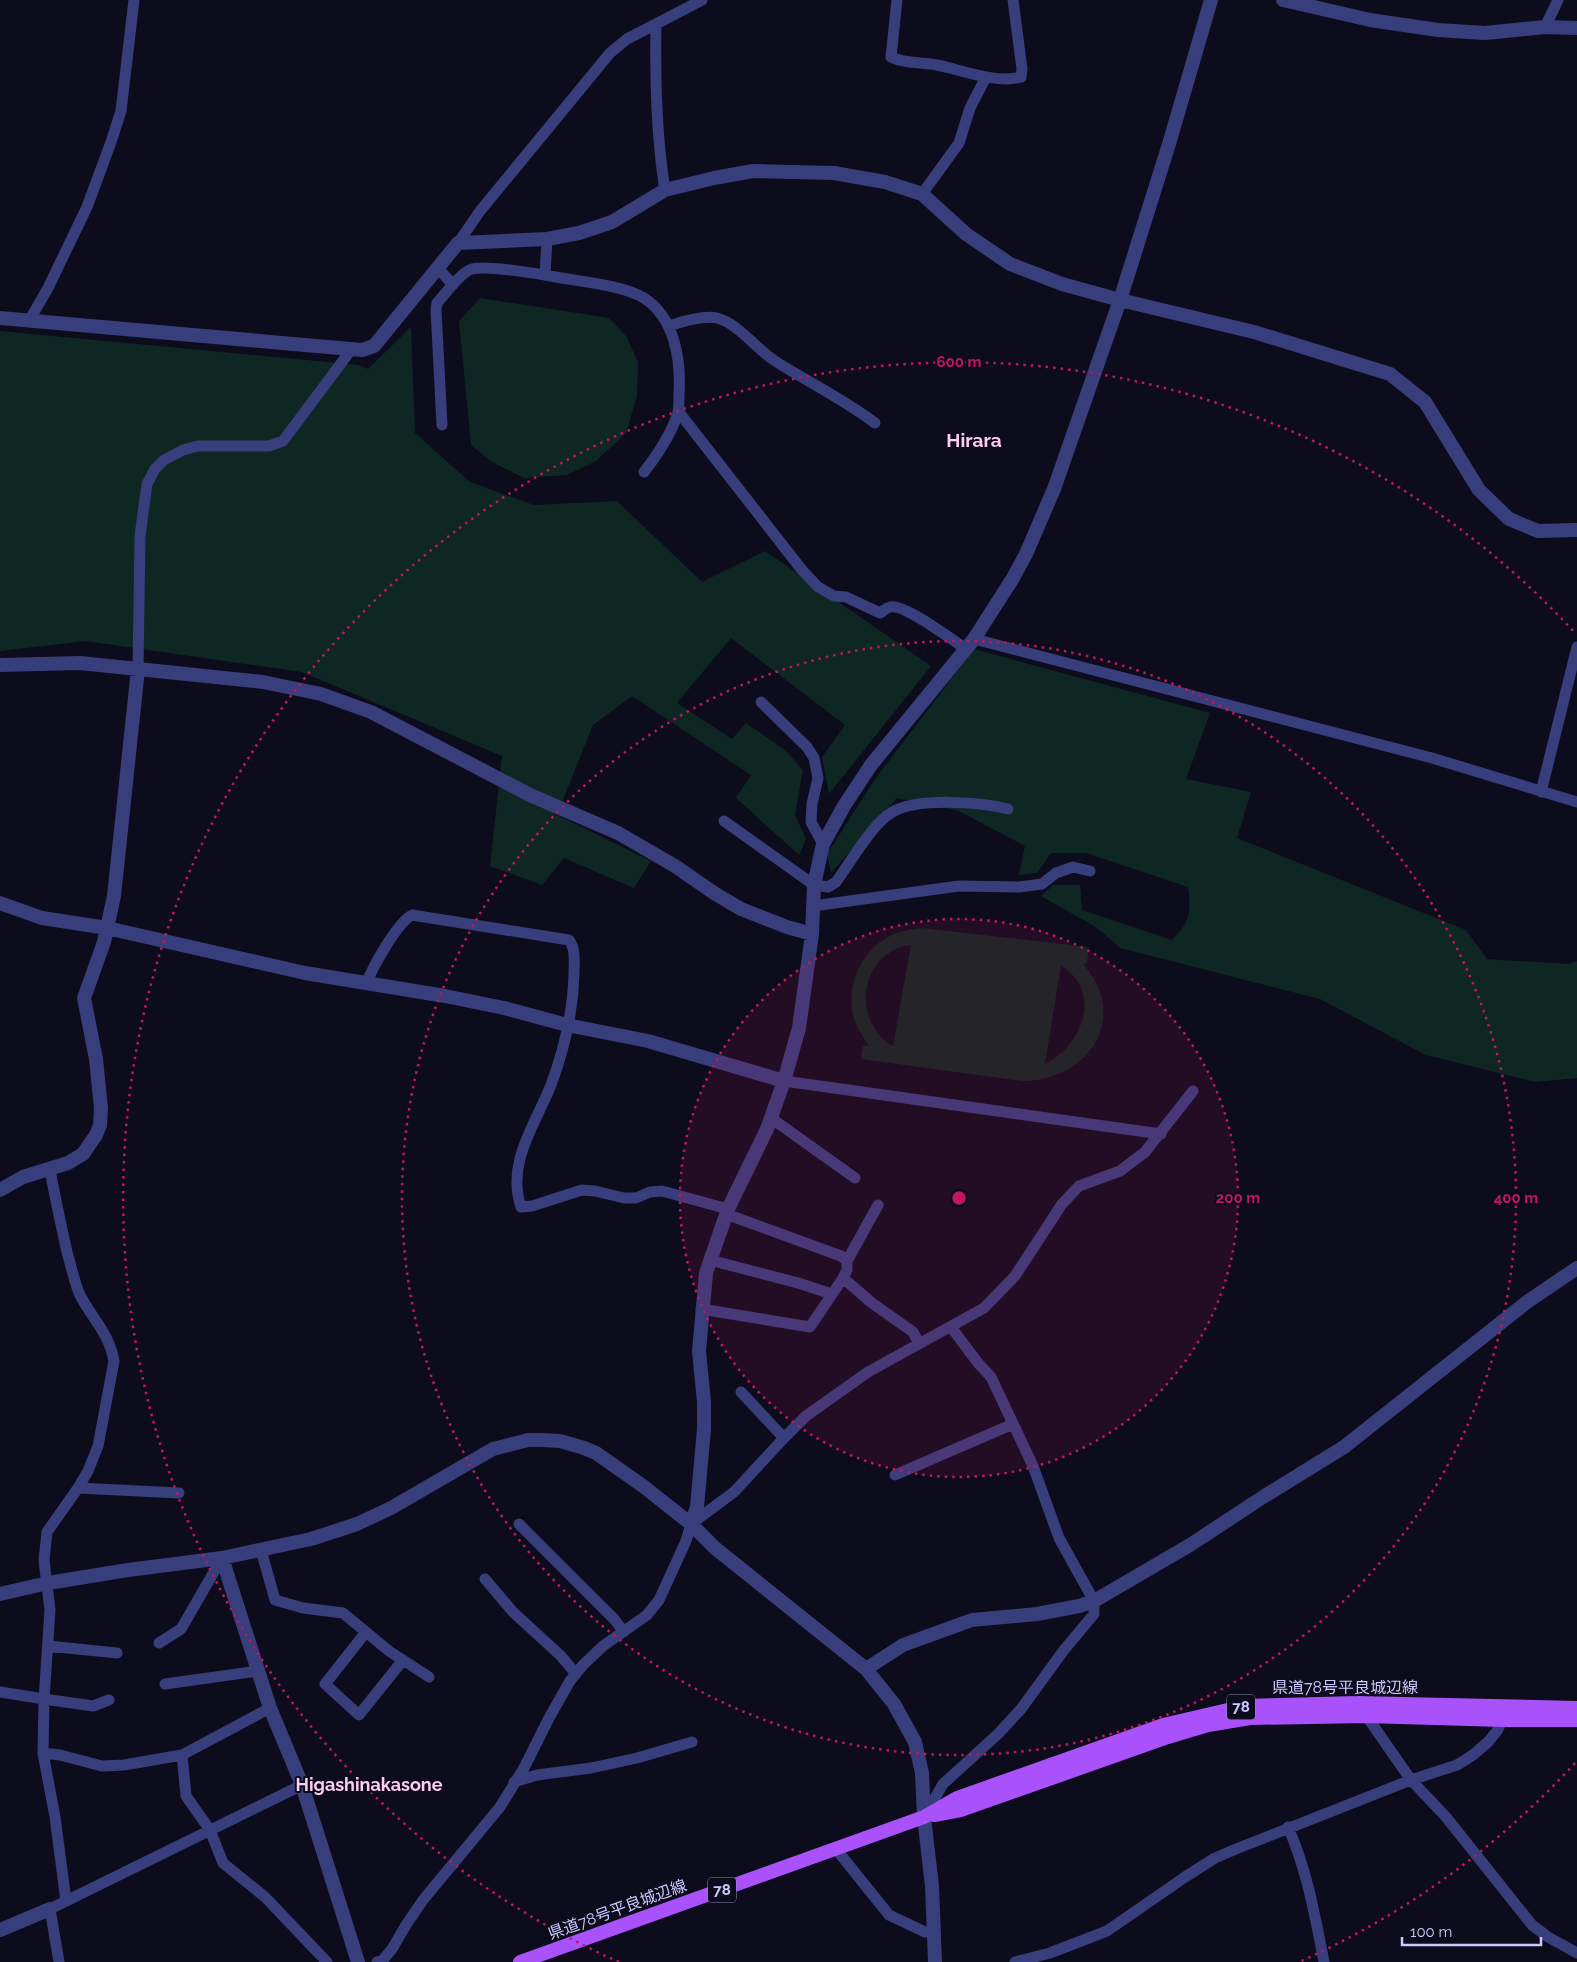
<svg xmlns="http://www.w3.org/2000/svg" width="1577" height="1962" viewBox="0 0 1577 1962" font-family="Raleway,'Noto Sans JP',sans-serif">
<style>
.green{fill:#0f2723;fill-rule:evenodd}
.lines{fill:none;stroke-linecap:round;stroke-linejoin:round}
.minor{stroke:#383d7b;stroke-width:11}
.tertiary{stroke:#383d7b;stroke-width:14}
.primary{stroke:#a952fc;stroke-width:14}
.ring{fill:none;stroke:#c2185b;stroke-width:2.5;stroke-dasharray:2.5 5}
.labels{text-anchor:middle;stroke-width:4;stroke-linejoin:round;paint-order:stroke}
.shield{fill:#0d0c1d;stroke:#9190ba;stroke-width:1}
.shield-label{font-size:15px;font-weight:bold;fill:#c9c9fe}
.street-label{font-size:16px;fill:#c9c9fe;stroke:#0d0c1d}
.neighbourhood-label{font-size:18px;font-weight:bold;fill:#fecbf1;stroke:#0d0c1d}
.quarter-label{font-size:19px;font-weight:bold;fill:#fecbf1;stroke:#0d0c1d}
.centre{fill:#c2185b;stroke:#0d0c1d;stroke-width:2.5}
.ring-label{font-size:15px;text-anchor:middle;font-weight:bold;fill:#c2185b;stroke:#0d0c1d;stroke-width:4;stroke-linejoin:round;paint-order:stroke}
</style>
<rect width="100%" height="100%" fill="#0d0c1d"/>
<!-- green -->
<path class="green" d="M 480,298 L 609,318 L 626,336 L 638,362 L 637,395 L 626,433 L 596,461 L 567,475 L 524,478 L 492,462 L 471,445 L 459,321 Z
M 411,327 L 415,433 L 470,482 L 534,505 L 617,501 L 702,582 L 765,551 L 931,666 L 829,794 L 822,757 L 845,725 L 731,638 L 677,703 L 732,739 L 746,723 L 785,750 L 803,770 L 795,815 L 806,839 L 799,855 L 736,798 L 751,775 L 632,696 L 593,725 L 565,795 L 555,814 L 651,861 L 634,888 L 564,858 L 542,885 L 490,866 L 502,756 L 302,672 L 86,641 L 0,651 L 0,331 L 359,365 L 368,369 Z
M 974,649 L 1210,713 L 1186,779 L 1251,792 L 1237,838 L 1466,930 L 1487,959 L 1569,964 L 1577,961 L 1577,1078 L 1535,1082 L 1426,1055 L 1320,999 L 1120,948 L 1096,927 L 1041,896 L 1053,885 L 1080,885 L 1082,910 L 1172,940 C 1191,921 1191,912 1188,887 L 1086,853 L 1051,853 L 1037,873 L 1019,875 L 1025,846 L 959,811 L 897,798 L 831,873 L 827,854 L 873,782 Z
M 922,928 L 1089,947 L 1087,963 L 1083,964 C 1131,1018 1088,1081 1022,1081 L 861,1059 L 863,1046 L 869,1046 C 863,1037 856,1026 853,1016 C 846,984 862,949 892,935 C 901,931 913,929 922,928 ZM 911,945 L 893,1046 C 883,1041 877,1033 872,1024 C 855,991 874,949 911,945 ZM 1061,965 C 1103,992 1083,1045 1045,1064 Z"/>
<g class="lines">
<!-- minor -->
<path class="minor" d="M 897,0 L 891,57 C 905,64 921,62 937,65 C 962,70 996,84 1021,77 L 1022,69 L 1013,0
M 656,24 C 655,79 656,135 665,190
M 1545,27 L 1558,0
M 922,194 L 959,143 L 970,108 L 986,77
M 458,243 L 480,211 L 610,53 L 627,39 L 702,0
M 438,268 L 453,285
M 545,275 L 547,239
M 29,321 L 48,288 L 87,207 L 111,142 L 121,111 L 134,0
M 669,326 C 681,322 704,315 717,318 C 739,324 755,348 775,361 C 808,382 843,399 875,423
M 678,411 L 802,570 L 818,587 L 834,596 L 846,597 L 880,613 C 883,611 886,608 890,607 C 904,603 952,640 966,649
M 442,425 L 436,310 L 437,303 C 445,294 461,272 472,269 C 486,265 540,274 556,277 C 581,282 623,285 644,298 C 675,318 681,360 679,394 C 679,400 679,407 678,413 C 671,435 658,454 644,472
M 974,639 L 1432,758 L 1577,802
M 138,669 L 140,536 L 147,484 L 155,469 L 164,460 L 183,450 L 198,446 L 269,446 L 283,441 L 351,350
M 761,702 L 807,747 L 814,758 L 818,778 L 812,804 L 811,822 L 823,844
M 1541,792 L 1577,647
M 724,821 L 814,885 L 828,887 L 836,882 C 850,863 872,824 891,813 C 915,797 981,802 1008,809
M 813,906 L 959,886 L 1019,887 L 1042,884 L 1056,873 L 1073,867 L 1090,871
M 366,984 C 373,967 396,924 412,915 L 569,940 C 576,949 574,963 574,974 C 573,1011 564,1050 551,1085 C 535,1125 506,1163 521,1207 L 532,1206 L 582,1190 L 595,1191 L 624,1198 L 636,1198 L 650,1192 L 662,1191 L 728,1209
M 784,1081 L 1161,1134
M 771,1118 L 855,1178
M 726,1214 L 841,1256 L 847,1261
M 710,1260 L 798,1283 L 832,1294
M 843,1278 L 872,1303 L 913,1332 L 919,1343
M 701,1309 L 810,1327 L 843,1278 L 847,1270 L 847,1261 L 878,1205
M 741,1392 L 784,1438
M 895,1475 L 1013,1424
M 78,1488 L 179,1493
M 519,1524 L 614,1619 L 624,1632
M 261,1550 L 275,1600 L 303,1608 L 343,1613 L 389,1651 L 429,1677
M 485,1579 L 513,1612 L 561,1656 L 576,1674
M 366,1632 L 325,1684 L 359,1715 L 403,1660
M 159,1643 L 181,1629 L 222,1558
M 48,1646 L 117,1653
M 165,1684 L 258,1671
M 0,1692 L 44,1699 L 50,1610 L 44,1560 L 47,1532 L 78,1488 L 88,1471 L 98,1446 L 114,1361 C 109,1332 91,1318 79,1293 C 74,1280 71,1266 67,1252 C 61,1225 55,1197 50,1170
M 1363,1711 L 1411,1780 L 1446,1817 L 1532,1925 L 1548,1937 L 1577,1953
M 43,1753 L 60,1755 L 102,1766 L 124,1765 L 182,1755 L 270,1708
M 182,1755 L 186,1796 L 210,1830 L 223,1863 L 265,1897 L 327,1962
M 514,1782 L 537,1775 L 591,1768 L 637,1758 L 692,1742
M 924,1817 L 943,1784 L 998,1734 L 1021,1709 L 1064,1650 L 1094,1614 L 1094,1601 L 1059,1538 L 1033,1466 L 999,1394 L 991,1377 L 978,1363 L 951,1327
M 1288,1827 C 1307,1870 1315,1916 1324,1962
M 836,1849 L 889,1915 L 925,1932 L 935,1932
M 66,1901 L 55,1817 L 43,1753 L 44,1699 L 93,1706 L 109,1700
M 59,1962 L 50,1909 L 302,1785
M 377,1962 L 382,1961 L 392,1949 L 406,1925 L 423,1900 L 500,1807 L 524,1768 L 549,1718 L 570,1681 L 583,1665 L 603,1646 L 647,1615 L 659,1600 L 686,1541 L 691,1524 L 734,1492 L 784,1438 L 806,1416 L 868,1372 L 984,1308 L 1015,1276 L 1062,1204 L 1079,1186 L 1120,1171 L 1145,1152 L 1193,1091
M 1015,1962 L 1050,1953 L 1107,1931 L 1185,1877 L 1215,1858 L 1236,1849 L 1411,1780 L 1457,1765 L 1473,1755 L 1488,1742 L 1497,1731 L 1506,1713"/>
<!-- tertiary -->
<path class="tertiary" d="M 1283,0 L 1370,20 L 1438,30 L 1485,33 L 1545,27 L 1577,28
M 0,318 L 362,350 L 374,346 L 458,243 L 547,239 L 579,233 L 612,222 L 665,190 L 714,178 L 753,171 L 834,173 L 885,182 L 922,194 L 966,234 L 1010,264 L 1062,284 L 1120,300 L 1254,332 L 1390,374 L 1425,402 L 1479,490 L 1509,519 L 1538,531 L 1577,530
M 0,665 L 80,663 L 263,682 L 321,694 L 371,712 L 530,795 L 618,833 L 675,866 L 714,893 L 741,909 L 787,927 L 812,934
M 0,903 L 42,918 L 107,928 L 305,973 L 445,996 L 504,1008 L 567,1025 L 648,1041 L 784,1081
M 0,1190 L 23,1177 L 68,1163 L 83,1154 L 96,1135 L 100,1125 L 101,1108 L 96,1059 L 84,998 L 104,942 L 114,896 L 138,669
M 691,1524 L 697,1507 L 704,1429 L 704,1402 L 699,1351 L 706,1273 L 728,1209 L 767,1129 L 784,1081 L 799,1028 L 812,934 L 814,885 L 823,844 L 844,806 L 871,765 L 974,639 L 1013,578 L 1026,554 L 1054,489 L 1120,300 L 1169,144 L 1211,0
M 222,1558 L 270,1708 L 302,1785 L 358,1962
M 0,1594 L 48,1583 L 128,1570 L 222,1558 L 311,1539 L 357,1524 L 391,1508 L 493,1449 L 528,1440 L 542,1440 L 560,1441 L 584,1448 L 596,1453 L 643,1486 L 691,1524 L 715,1548 L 866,1669 L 894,1704 L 915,1742 L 922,1773 L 924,1817 L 932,1886 L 935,1962
M 866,1669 L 903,1645 L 972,1620 L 1037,1614 L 1079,1606 L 1094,1601 L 1190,1545 L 1263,1497 L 1344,1447 L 1527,1302 L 1577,1268
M 0,1930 L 50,1909"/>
<!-- primary -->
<path class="primary" d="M 934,1815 L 961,1810 L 1168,1737 L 1208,1725 L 1250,1718 L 1366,1716 L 1503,1720 L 1577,1720
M 520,1962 L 924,1817 L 957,1798 L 1163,1725 L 1245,1706 L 1358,1703 L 1577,1708"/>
</g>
<!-- distance rings -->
<circle cx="959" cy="1198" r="279" fill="#c2185b" fill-opacity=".12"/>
<g class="ring">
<circle cx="959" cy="1198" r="279"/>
<circle cx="959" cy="1198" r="557"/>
<path d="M1575 1763A836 836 0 0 1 1299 1962M619 1962A836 836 0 1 1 1575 633"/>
</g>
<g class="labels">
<!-- shield labels -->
<g class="shield">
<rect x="1227" y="1694.5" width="28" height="25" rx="4"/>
<rect x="708" y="1877.5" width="28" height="25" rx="4"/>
</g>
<g class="shield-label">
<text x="1241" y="1712">78</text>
<text x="722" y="1895">78</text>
</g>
<!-- street labels -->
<g class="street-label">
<text x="1345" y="1693">県道78号平良城辺線</text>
<text transform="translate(617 1909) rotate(-20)" y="6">県道78号平良城辺線</text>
</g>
<!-- neighbourhood labels -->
<g class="neighbourhood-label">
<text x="369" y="1791">Higashinakasone</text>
</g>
<!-- quarter labels -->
<g class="quarter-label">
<text x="974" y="447">Hirara</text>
</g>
</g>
<circle cx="959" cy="1198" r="8" class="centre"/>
<g class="ring-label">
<text x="959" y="367">600 m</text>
<text x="1238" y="1203">200 m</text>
<text x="1516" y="1203">400 m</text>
</g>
<!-- scale -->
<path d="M1402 1937v8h139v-8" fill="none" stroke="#c9c9fe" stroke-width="2.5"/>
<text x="1410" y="1937" font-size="15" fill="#c9c9fe" stroke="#0d0c1d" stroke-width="4" paint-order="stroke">100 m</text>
</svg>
